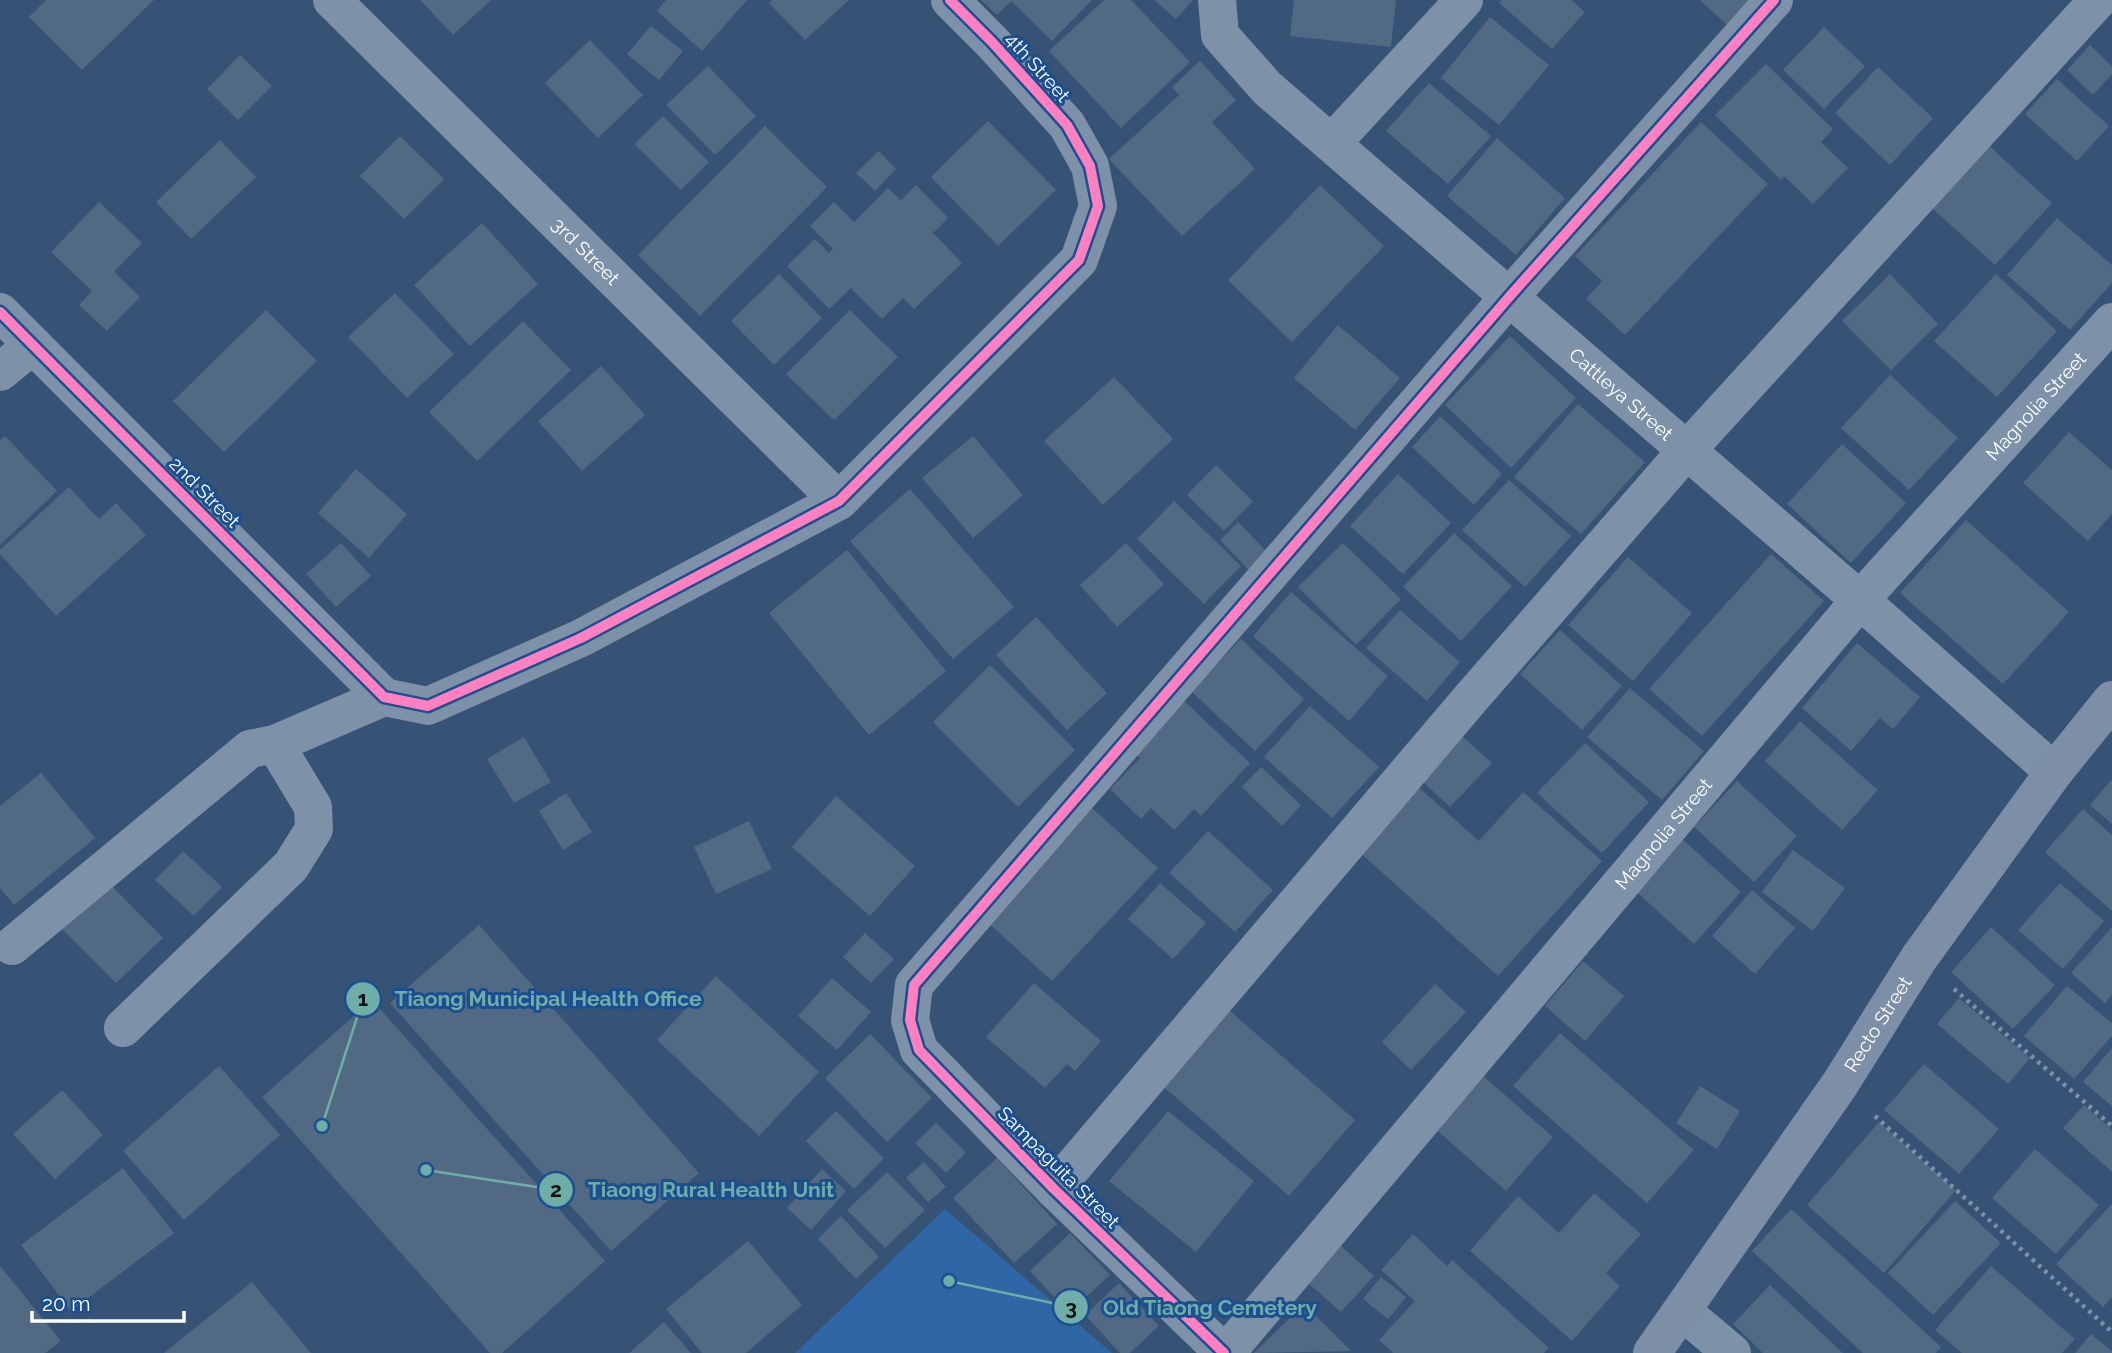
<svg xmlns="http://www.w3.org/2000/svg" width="2112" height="1353" viewBox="0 0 2112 1353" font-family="Raleway,sans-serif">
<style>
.green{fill:#2f66a5}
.building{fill:#526984}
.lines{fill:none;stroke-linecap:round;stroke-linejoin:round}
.path{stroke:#7d92a8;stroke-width:4.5;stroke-dasharray:3.5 5;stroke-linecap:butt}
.minor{stroke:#7d92a8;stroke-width:38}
.major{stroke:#7d8ea7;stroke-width:38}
.cycleway-casing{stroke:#1b4f8f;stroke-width:15}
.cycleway{stroke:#ff80c0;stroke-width:10}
.labels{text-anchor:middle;stroke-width:6;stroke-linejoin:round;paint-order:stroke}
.street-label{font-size:19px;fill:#fff;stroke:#1b4f8f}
.leader{fill:none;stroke:#6fada8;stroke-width:2.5}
.callout-dot{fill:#6fada8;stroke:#1b4f8f;stroke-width:2.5}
.mark-label{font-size:21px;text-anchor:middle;font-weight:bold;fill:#111}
.callout-label{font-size:21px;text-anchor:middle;font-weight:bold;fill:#6fada8;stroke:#1b4f8f;stroke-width:6;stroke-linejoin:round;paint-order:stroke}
</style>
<rect width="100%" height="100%" fill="#365274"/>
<!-- green -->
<path class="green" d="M 945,1209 L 1112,1353 L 795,1353 Z"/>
<!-- building -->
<path class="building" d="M 46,0 L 154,0 L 82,70 L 29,17 Z
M 420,0 L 491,0 L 453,35 Z
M 666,0 L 747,0 L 702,51 L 657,11 Z
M 772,0 L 849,0 L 805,40 L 769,3 Z
M 981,0 L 1092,0 L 1052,41 L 1011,1 L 997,15 Z
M 1104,0 L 1131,0 L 1190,62 L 1121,128 L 1049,51 Z
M 1154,0 L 1193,0 L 1176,19 Z
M 1294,0 L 1396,0 L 1391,47 L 1290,36 Z
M 1502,0 L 1571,0 L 1585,12 L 1552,49 L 1499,3 Z
M 1700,0 L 1750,0 L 1727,25 Z
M 1490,17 L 1549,65 L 1499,125 L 1441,78 Z
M 651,26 L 683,51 L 659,80 L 627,54 Z
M 1824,27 L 1865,66 L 1824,109 L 1783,70 Z
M 590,40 L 643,95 L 598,138 L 545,83 Z
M 2090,45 L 2112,66 L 2112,74 L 2093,95 L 2067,70 Z
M 240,55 L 272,86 L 238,120 L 207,89 Z
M 1200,61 L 1236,100 L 1212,122 L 1255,169 L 1182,236 L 1109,159 L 1179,95 L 1172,87 Z
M 1766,64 L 1833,129 L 1821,142 L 1848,168 L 1813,204 L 1784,176 L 1781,180 L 1715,115 Z
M 708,66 L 756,116 L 715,155 L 666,105 Z
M 1878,67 L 1933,118 L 1890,165 L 1835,113 Z
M 2057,79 L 2109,126 L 2077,161 L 2025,114 Z
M 1429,83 L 1491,136 L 1448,184 L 1386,131 Z
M 663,116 L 709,162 L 681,190 L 634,144 Z
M 988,121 L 1056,190 L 998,246 L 931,177 Z
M 1701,122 L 1768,184 L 1625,335 L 1586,299 L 1602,281 L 1575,256 Z
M 765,126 L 827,187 L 700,316 L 638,255 Z
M 400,136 L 444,179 L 404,219 L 360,176 Z
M 1497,138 L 1565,198 L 1516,255 L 1447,196 Z
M 220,140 L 256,177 L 191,239 L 156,202 Z
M 1989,146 L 2052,203 L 1995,265 L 1932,208 Z
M 879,151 L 896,169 L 875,191 L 856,173 Z
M 916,185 L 948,218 L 933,233 L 962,263 L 914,309 L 903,298 L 882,319 L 851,288 L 829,309 L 787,266 L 815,239 L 829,253 L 833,249 L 810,226 L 834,202 L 854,222 L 888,188 L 901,200 Z
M 1320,185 L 1384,246 L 1292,342 L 1228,280 Z
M 99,202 L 142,243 L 114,272 L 140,297 L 107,331 L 79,305 L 92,291 L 51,252 Z
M 2057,218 L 2112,265 L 2112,283 L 2070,330 L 2007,275 Z
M 482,223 L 538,284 L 470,346 L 414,285 Z
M 779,274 L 822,318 L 774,365 L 731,321 Z
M 1890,274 L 1938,324 L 1891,370 L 1842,321 Z
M 1996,274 L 2057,331 L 1997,397 L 1934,341 Z
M 395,293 L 454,354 L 407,398 L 348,337 Z
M 266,310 L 317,361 L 224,452 L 173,401 Z
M 850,310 L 898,357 L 834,420 L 786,374 Z
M 523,321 L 571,370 L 477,461 L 429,412 Z
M 1338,325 L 1400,378 L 1355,430 L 1294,378 Z
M 1510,336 L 1576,398 L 1511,468 L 1445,405 Z
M 601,366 L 645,415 L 582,471 L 538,421 Z
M 1890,375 L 1958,438 L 1909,490 L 1841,428 Z
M 1114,377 L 1173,439 L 1103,505 L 1044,441 Z
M 1578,404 L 1645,462 L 1581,534 L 1514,477 Z
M 1440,416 L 1502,474 L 1474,505 L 1412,447 Z
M 2069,432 L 2112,470 L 2112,514 L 2088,541 L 2023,483 Z
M 5,436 L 57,491 L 0,545 L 0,440 Z
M 973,436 L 1023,495 L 973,538 L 922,478 Z
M 1842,444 L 1906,503 L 1851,563 L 1787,504 Z
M 1216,465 L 1253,501 L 1224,531 L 1187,495 Z
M 356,469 L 407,514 L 369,558 L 318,513 Z
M 1398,474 L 1451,523 L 1403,574 L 1350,526 Z
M 1509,480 L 1571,536 L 1525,587 L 1462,530 Z
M 69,487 L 99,519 L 116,503 L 146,535 L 56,616 L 0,554 L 0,550 Z
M 910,489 L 1014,607 L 953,659 L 850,541 Z
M 1174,501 L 1241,566 L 1204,604 L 1137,539 Z
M 1966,520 L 2069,612 L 2003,684 L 1900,593 Z
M 1238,522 L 1267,552 L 1249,570 L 1220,540 Z
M 1454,533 L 1512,586 L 1461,641 L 1403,587 Z
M 341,543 L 371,576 L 336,607 L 306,574 Z
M 1126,543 L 1164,584 L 1117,627 L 1080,585 Z
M 1343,543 L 1401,599 L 1356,645 L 1298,587 Z
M 847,550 L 946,671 L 869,735 L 769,613 Z
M 1771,554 L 1824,601 L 1702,736 L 1649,689 Z
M 1628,557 L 1692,613 L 1633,681 L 1568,625 Z
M 1291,592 L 1388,676 L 1349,721 L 1253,636 Z
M 1400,610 L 1460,662 L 1427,701 L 1366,648 Z
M 1036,617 L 1107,693 L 1067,730 L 996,655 Z
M 1560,630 L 1622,686 L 1582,730 L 1520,674 Z
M 1241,639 L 1304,699 L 1255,751 L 1191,691 Z
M 1857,643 L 1920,697 L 1893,729 L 1880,718 L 1851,751 L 1802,708 Z
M 990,665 L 1075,750 L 1018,807 L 933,722 Z
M 1630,688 L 1704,751 L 1662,800 L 1587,737 Z
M 1182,699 L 1250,763 L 1201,816 L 1194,809 L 1174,830 L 1151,808 L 1141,819 L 1110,789 L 1140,758 L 1133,752 Z
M 1310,706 L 1379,767 L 1332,818 L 1264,757 Z
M 1800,721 L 1878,790 L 1842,830 L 1765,761 Z
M 1462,736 L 1492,763 L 1450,807 L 1421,780 Z
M 524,737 L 551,782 L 514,803 L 487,759 Z
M 1585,743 L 1649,802 L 1602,853 L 1537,793 Z
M 1261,767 L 1301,805 L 1282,826 L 1242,787 Z
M 41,773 L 95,838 L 14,905 L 0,888 L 0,806 Z
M 2112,779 L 2112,824 L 2090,805 Z
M 1737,781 L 1797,836 L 1754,882 L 1694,827 Z
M 1415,784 L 1479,841 L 1523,792 L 1602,861 L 1498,976 L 1356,849 Z
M 566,793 L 592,832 L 563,850 L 539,811 Z
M 836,796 L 915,866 L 870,916 L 792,847 Z
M 1090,806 L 1158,868 L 1052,981 L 985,920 Z
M 2083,809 L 2112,835 L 2112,911 L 2045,852 Z
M 749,821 L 772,869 L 716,894 L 694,847 Z
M 1208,831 L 1273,890 L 1235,932 L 1169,873 Z
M 1680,837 L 1741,892 L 1694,944 L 1632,888 Z
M 1793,850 L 1845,888 L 1813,931 L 1762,892 Z
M 183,851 L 222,887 L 194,916 L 155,880 Z
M 109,883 L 163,938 L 116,983 L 62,929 Z
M 1160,883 L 1206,923 L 1173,959 L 1128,919 Z
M 2060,883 L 2104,921 L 2063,969 L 2018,930 Z
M 1752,890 L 1795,928 L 1755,974 L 1712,936 Z
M 479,925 L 699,1173 L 611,1251 L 390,1003 Z
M 1991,927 L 2055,985 L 2013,1029 L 1951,972 Z
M 2112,927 L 2112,995 L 2105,1003 L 2071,973 Z
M 865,933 L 894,959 L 871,983 L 843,957 Z
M 1583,961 L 1624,996 L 1585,1041 L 1545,1006 Z
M 716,976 L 819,1072 L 759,1136 L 657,1040 Z
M 832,978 L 871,1012 L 837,1050 L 798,1016 Z
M 1034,983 L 1101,1041 L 1075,1071 L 1067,1064 L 1045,1088 L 986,1037 Z
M 1435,984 L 1466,1012 L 1411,1070 L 1382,1042 Z
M 2067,986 L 2112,1023 L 2112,1036 L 2074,1079 L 2024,1036 Z
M 1959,998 L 2030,1058 L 2008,1084 L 1937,1024 Z
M 372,1000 L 605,1261 L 502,1353 L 490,1353 L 262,1097 Z
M 1222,1004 L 1355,1120 L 1289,1196 L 1156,1080 Z
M 1560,1033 L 1694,1150 L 1647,1203 L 1513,1086 Z
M 870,1034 L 932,1098 L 887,1142 L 825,1078 Z
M 2112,1048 L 2112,1106 L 2083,1082 Z
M 1924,1064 L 1999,1129 L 1959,1174 L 1884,1110 Z
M 219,1066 L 280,1135 L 184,1220 L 123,1151 Z
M 1481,1074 L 1553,1137 L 1506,1191 L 1433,1127 Z
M 1700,1086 L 1740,1111 L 1717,1149 L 1676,1123 Z
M 62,1090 L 103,1135 L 55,1179 L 13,1134 Z
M 2084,1105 L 2112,1130 L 2112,1172 L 2063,1128 Z
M 836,1111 L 884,1158 L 854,1189 L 806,1141 Z
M 1168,1111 L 1254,1181 L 1196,1252 L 1109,1181 Z
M 1879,1122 L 1956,1190 L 1884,1273 L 1807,1205 Z
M 936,1123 L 966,1152 L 946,1173 L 915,1143 Z
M 2035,1149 L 2099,1205 L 2056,1254 L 1992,1198 Z
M 997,1158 L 1057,1224 L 1014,1263 L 953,1198 Z
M 924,1162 L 946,1187 L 928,1202 L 906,1178 Z
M 123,1168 L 174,1233 L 71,1311 L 21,1245 Z
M 822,1169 L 846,1191 L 811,1230 L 787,1208 Z
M 887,1172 L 925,1210 L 885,1248 L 847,1210 Z
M 1594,1193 L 1641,1234 L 1606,1273 L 1620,1286 L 1572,1341 L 1470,1251 L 1518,1196 L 1559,1233 Z
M 1955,1201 L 2001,1243 L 1933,1315 L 1888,1273 Z
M 2112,1204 L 2112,1297 L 2103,1307 L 2056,1264 Z
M 1791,1209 L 1941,1347 L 1936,1353 L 1863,1353 L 1752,1251 Z
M 841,1216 L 879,1257 L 856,1279 L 818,1239 Z
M 1070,1233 L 1110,1275 L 1069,1313 L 1030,1271 Z
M 1413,1234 L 1447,1266 L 1452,1260 L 1549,1348 L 1544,1353 L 1393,1353 L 1379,1340 L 1415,1301 L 1381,1270 Z
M 748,1241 L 802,1305 L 746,1353 L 702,1353 L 666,1309 Z
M 1340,1245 L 1374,1276 L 1341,1312 L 1308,1283 Z
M 0,1266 L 61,1341 L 45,1353 L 0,1353 Z
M 1991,1266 L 2075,1339 L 2062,1353 L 1962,1353 L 1935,1330 Z
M 1381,1277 L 1406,1297 L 1388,1319 L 1363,1299 Z
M 252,1282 L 311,1353 L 164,1353 Z
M 1119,1283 L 1159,1326 L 1130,1353 L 1120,1353 L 1085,1315 Z
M 1770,1285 L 1843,1353 L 1763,1353 L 1733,1324 Z
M 1304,1304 L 1351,1351 L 1254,1353 Z
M 664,1322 L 691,1353 L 629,1353 Z
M 2091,1334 L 2112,1351 L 2112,1353 L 2075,1353 Z"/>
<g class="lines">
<!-- path -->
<path class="path" d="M 1954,989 L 2112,1126
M 1875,1116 L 2112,1332"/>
<!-- minor -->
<g class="minor">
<path id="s1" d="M 332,0 L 839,501"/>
<path id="s2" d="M 1217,0 L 1220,35 L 1267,88 L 1860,600 L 2054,772"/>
<path d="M 1332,143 L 1464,0"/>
<path d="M 0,312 L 384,697"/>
<path d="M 0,372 L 33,345"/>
<path d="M 12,946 L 250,749 L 275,744 L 384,697 L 428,706 L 581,638 L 839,501 L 1079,260 L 1098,206 L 1090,166 L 1067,125 L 992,42 L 950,0"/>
<path d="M 123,1028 L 291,866 L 314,829 L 313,807 L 275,744"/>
<path d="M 1054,1189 L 1471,698 L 1687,450 L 2098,0"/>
<path d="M 1682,1311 L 1732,1353"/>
<path d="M 1224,1353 L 1054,1189 L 919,1050 L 910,1020 L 914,985 L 1510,296 L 1774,0"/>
<path id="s3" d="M 1226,1353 L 1860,600 L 2112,322"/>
</g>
<!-- major -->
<path class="major" id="s4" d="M 1652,1353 L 1840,1084 L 1919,958 L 2054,772 L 2112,700"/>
<!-- cycleway casing -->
<g class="cycleway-casing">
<path id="cycleway" d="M 0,312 L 384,697 L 428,706 L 581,638 L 839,501 L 1079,260 L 1098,206 L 1090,166 L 1067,125 L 992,42 L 950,0
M 1224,1353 L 1054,1189 L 919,1050 L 910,1020 L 914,985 L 1510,296 L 1774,0"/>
</g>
<!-- cycleway -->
<use href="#cycleway" class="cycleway"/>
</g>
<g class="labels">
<!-- street labels -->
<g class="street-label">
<text transform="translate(1038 67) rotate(48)" y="7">4th Street</text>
<text dy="7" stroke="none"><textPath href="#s1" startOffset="357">3rd Street</textPath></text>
<text dy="7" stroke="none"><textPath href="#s2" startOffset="574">Cattleya Street</textPath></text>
<text dy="7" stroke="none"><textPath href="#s3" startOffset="1246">Magnolia Street</textPath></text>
<text transform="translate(205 492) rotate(45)" y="7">2nd Street</text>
<text dy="7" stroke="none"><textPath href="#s3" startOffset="679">Magnolia Street</textPath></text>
<text dy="7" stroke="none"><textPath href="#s4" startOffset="399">Recto Street</textPath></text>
<text transform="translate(1059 1167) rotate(45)" y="7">Sampaguita Street</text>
</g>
</g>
<!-- callouts -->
<path class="leader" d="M322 1126L363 999M426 1170L556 1190M949 1281L1071 1307"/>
<g class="callout-dot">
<circle cx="322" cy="1126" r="7"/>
<circle cx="426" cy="1170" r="7"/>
<circle cx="949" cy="1281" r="7"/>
<circle cx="363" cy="999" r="18"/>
<circle cx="556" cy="1190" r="18"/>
<circle cx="1071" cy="1307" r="18"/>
</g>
<g class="mark-label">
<text x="363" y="1006">1</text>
<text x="556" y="1197">2</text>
<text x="1071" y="1315">3</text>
</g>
<g class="callout-label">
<text x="548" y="1006">Tiaong Municipal Health Office</text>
<text x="711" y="1197">Tiaong Rural Health Unit</text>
<text x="1210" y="1315">Old Tiaong Cemetery</text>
</g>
<!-- scale -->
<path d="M32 1311v10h152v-10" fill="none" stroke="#ffffff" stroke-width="3.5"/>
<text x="42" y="1311" font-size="21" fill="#ffffff" stroke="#1b4f8f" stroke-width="5" paint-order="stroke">20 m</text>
</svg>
